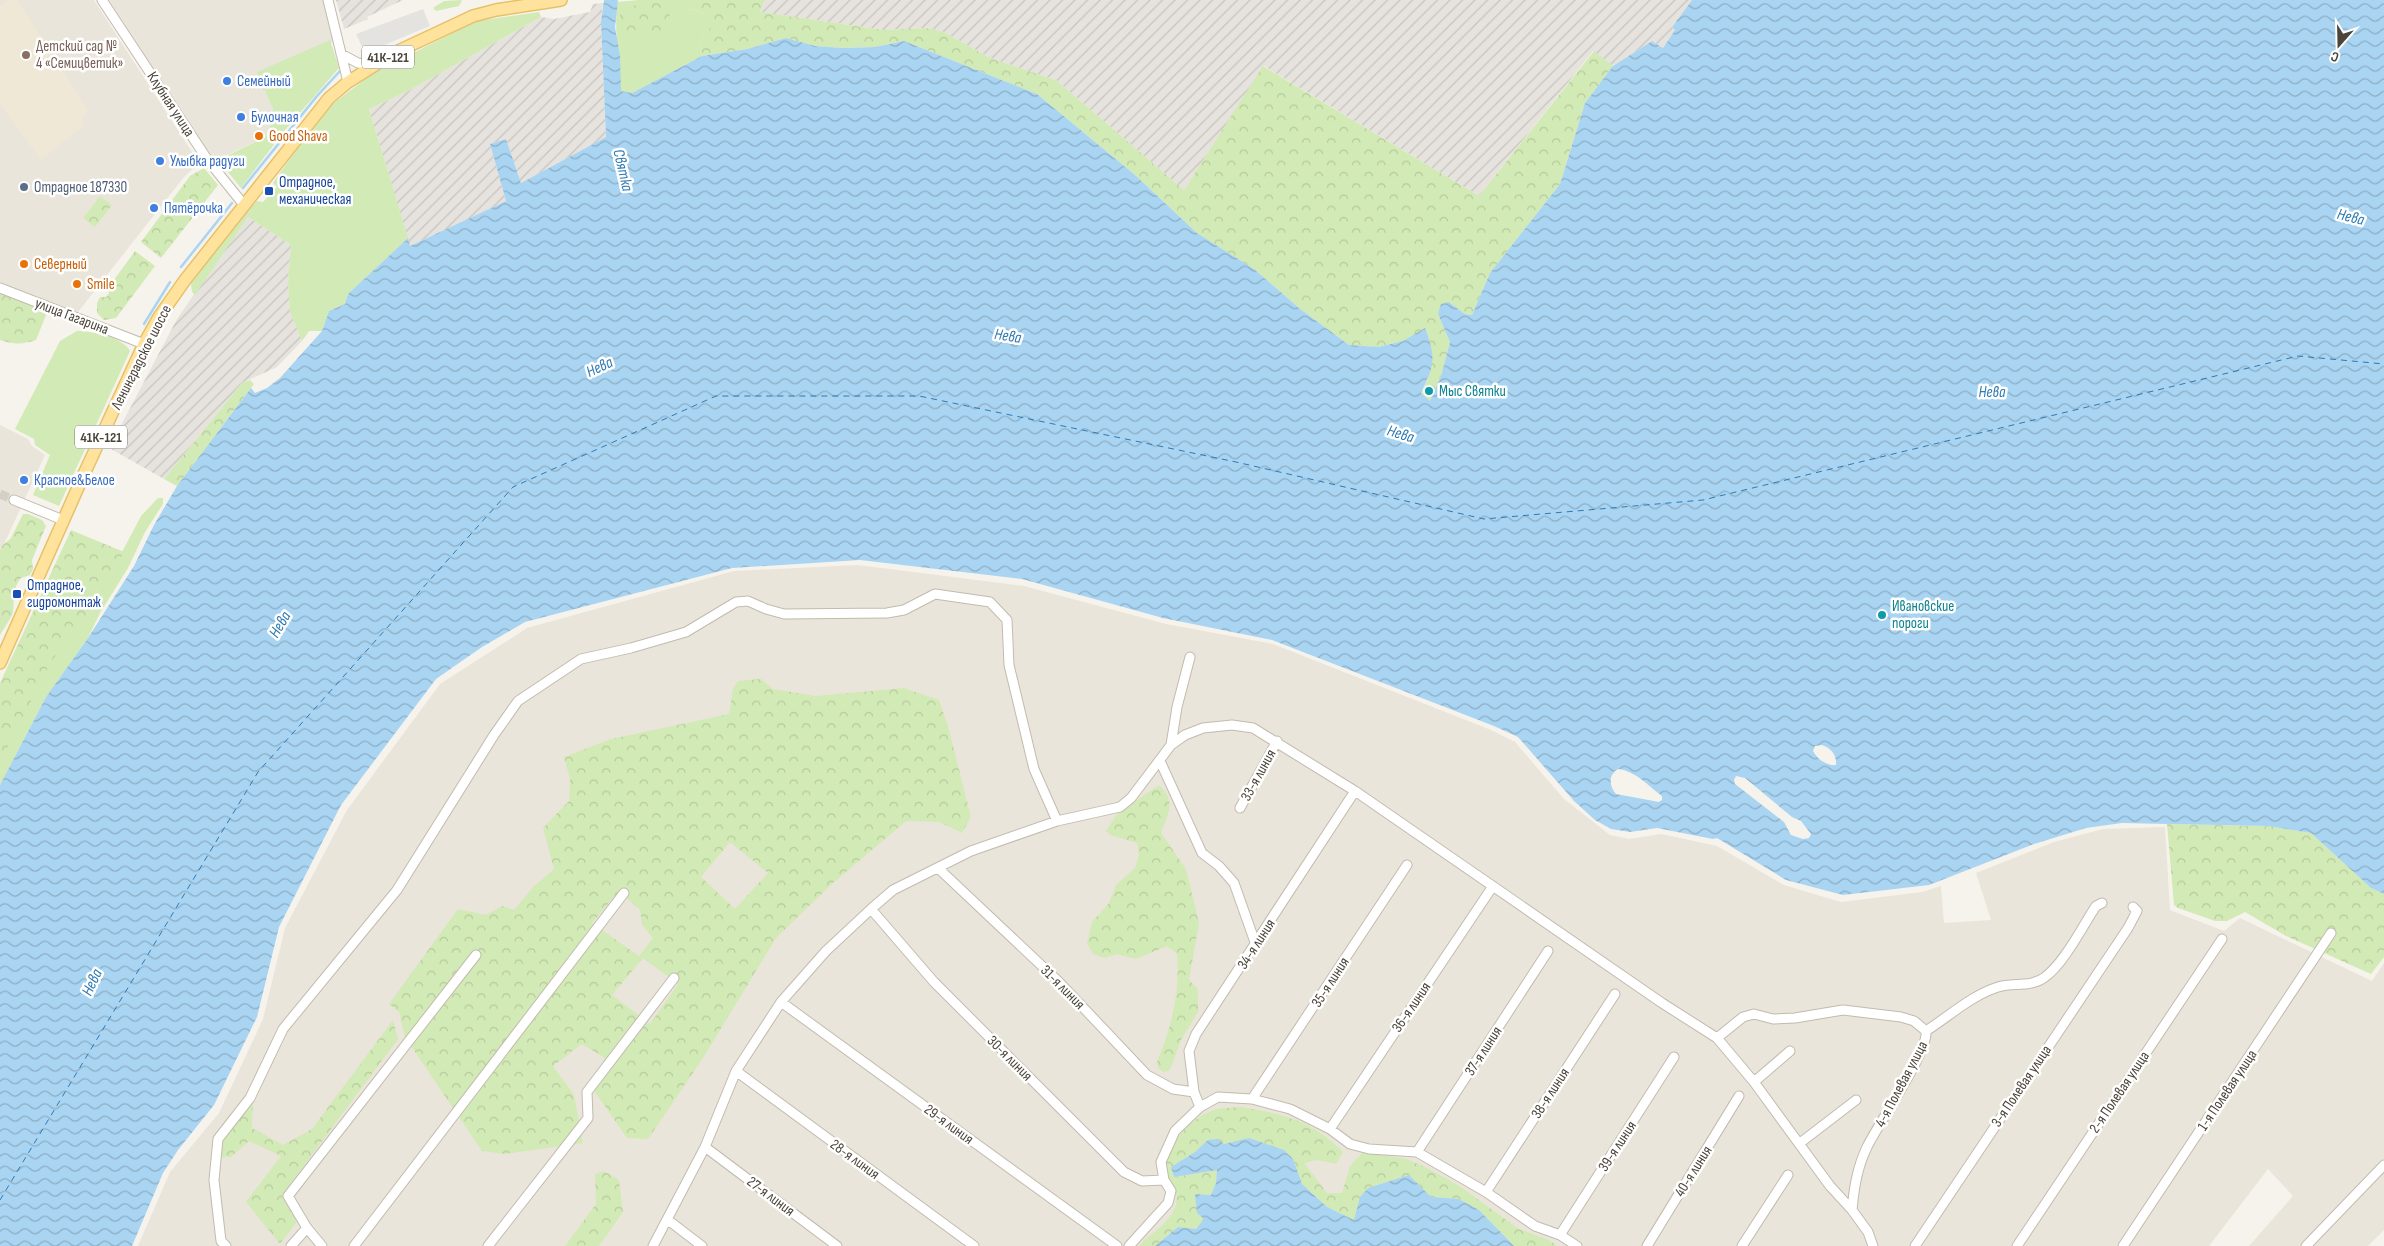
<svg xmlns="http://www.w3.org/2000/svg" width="2384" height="1246" viewBox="0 0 2384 1246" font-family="'Sofia Sans Condensed',sans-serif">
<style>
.residential{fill:#eae5da}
.industrial{fill:url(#industrial-furrows)}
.education{fill:#efe8d6}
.grass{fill:#d2eab5}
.forest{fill:url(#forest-crowns);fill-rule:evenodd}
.parking{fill:#e5e3e0}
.water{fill:url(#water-waves);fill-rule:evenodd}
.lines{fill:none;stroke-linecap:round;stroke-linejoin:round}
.stream{stroke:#a9d4f2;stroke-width:2.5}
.ferry{stroke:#2e7ab2;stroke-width:1;stroke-dasharray:6 5;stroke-linecap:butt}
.minor-tunnel{stroke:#d4d0c8;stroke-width:9;stroke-dasharray:9 4.5;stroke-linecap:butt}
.minor-casing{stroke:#c2bbae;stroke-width:11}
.major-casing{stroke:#e6c16a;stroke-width:14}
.minor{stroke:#fff;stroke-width:9}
.major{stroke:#ffe39c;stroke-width:11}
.education-dot{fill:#8d6e63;stroke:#fff;stroke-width:2}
.shop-dot{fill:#3f7fe0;stroke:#fff;stroke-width:2}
.food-dot{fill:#e8710a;stroke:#fff;stroke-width:2}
.service-dot{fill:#5c6f8a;stroke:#fff;stroke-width:2}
.transit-dot{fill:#1a4fb4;stroke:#fff;stroke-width:2}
.culture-dot{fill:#0f9aa8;stroke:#fff;stroke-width:2}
.labels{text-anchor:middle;stroke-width:5;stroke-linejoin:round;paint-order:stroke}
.shield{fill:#fff;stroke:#817c74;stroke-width:1}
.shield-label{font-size:14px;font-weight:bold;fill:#4b4439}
.education-label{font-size:15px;fill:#785e54;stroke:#fff;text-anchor:start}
.shop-label{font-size:15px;fill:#366cbe;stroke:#fff;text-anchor:start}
.street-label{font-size:15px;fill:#4b4439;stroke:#fff}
.food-label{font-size:15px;fill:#c56008;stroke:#fff;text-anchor:start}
.transit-label{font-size:15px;fill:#164399;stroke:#fff;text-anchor:start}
.service-label{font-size:15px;fill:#4e5e75;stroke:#fff;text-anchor:start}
.culture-label{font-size:15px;fill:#0d838f;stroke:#fff;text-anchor:start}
.water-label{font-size:16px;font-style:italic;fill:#2e7ab2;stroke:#fff}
</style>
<defs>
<pattern id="industrial-furrows" width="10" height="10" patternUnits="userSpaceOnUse" patternTransform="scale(1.25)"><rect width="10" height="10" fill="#e6e2dd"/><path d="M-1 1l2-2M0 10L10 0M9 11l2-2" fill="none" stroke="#c7c3be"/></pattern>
<pattern id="forest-crowns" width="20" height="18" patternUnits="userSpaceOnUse" patternTransform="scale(1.25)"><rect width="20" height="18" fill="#d2eab5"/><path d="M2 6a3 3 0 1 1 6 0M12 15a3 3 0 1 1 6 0" fill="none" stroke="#b6ca9c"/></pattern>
<pattern id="water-waves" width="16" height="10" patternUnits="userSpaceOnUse" patternTransform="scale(1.25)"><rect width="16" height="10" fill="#a9d4f2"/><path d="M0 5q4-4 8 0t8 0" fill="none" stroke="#8caec5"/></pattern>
</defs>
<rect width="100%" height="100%" fill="#f6f3ec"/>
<!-- residential -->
<path class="residential" d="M 0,0 L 94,0 L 199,163 L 184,177 L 78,312 L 0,282 Z
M 109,0 L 323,0 L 333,42 L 258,75 L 275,114 L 266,137 L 214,161 Z
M 0,425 L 28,439 L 32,446 L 45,455 L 0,553 Z
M 858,565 L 1024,586 L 1166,624 L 1273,644 L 1491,730 L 1515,742 L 1564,799 L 1610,835 L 1629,839 L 1661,834 L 1717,846 L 1784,885 L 1841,902 L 1922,892 L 1941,886 L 1944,923 L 1991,920 L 1976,873 L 2054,842 L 2103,829 L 2165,827 L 2170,910 L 2224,931 L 2240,918 L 2372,981 L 2384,963 L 2384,1230 L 2368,1246 L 2249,1246 L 2293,1196 L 2268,1169 L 2209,1246 L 138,1246 L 170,1172 L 219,1113 L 263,1019 L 285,928 L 347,810 L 440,684 L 527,628 L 734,571 Z"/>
<!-- industrial -->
<path class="industrial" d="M 336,0 L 403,0 L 367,17 L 368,19 L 344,29 Z
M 765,0 L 1692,0 L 1672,27 L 1675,30 L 1663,48 L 1652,41 L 1613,66 L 1593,51 L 1479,196 L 1264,66 L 1184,190 L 1056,80 L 990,58 L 944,32 L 926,28 L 884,30 L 760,12 Z
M 603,3 L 601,22 L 606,137 L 521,183 L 506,139 L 490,144 L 506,201 L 410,246 L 369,109 L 408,91 L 541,17 L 554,19 L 590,12 L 593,4 Z
M 248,217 L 291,245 L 288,282 L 290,312 L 302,341 L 277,367 L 242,383 L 164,479 L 109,448 L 177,319 Z"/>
<!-- education -->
<path class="education" d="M 9,0 L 17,0 L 88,110 L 82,119 L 84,125 L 41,160 L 0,104 L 0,5 Z"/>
<!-- grass -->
<path class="grass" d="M 462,0 L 459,6 L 436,11 L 433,8 L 444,1 Z
M 639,0 L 687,0 L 687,9 L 700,11 L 710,18 L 710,28 L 703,36 L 699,45 L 702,56 L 632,93 L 620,91 C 620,61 614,32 617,2 Z
M 539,12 L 541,17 L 408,91 L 369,109 L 408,238 L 348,294 L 345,304 L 329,311 L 322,331 L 309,331 L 302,341 L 290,312 L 288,282 L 291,245 L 248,217 L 195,295 L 192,292 C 192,290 191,287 191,284 C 194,272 246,212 257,201 L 263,202 L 277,187 L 273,183 L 306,135 L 330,106 L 372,74 L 476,21 Z
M 330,40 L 339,68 L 285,130 L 241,188 L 218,160 L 266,137 L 275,114 L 257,72 Z
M 77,331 C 92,331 123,337 130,351 L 59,506 L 33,495 L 50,455 L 35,445 L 34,439 L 15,429 L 60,341 Z
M 158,498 L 163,498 L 163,504 L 145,532 L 128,568 L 100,613 L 88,638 L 46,697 L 0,785 L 0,757 L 43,671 L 122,552 L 141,516 Z"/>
<!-- forest -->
<path class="forest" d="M 687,0 L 765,0 L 760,12 L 884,30 L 926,28 L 944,32 L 990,58 L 1056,80 L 1184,190 L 1263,66 L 1479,196 L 1594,51 L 1613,66 L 1585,103 L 1560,184 L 1490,273 L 1472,315 L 1465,314 L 1449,302 L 1438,314 L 1450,342 L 1441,376 L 1430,402 L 1421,394 L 1428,379 L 1403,341 L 1378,347 L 1349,345 L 1299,308 L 1254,269 L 1197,233 L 1135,175 L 1037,94 L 904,41 L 875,47 L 842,48 L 815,46 L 786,38 L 747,49 L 702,56 L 699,45 L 703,36 L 710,28 L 710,18 L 700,11 L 687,9 Z
M 653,3 C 664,3 668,6 670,17 C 668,20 667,25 665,28 C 657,37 626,39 620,26 C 618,22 620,16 621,11 L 631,6 Z
M 204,168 L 218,185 L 161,258 L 141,242 L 190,176 Z
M 100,196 L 112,205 L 95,227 L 83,218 Z
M 135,251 L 155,266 L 116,318 L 104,320 L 97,313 L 97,303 L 100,297 L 106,297 L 109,294 L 108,288 Z
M 0,294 L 44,311 L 46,315 L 36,340 C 22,345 13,344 0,340 Z
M 250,380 L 254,384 L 177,486 L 164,479 L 242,383 Z
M 23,514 L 28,514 L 42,520 L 46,526 L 32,560 L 33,569 L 30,575 L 21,578 C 11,591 15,597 13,612 C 12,617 3,630 0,635 L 0,551 L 2,546 L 11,538 Z
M 71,530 L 124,552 L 82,627 L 52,660 L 0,762 L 0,683 Z
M 761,679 L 773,689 L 816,696 L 904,688 L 939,700 L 948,726 L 971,817 L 962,833 L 939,822 L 906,821 L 833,883 L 776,938 L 703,1058 L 648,1139 L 627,1138 L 593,1089 L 605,1058 L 582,1044 L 553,1066 L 574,1095 L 583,1143 L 505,1154 L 482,1151 L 405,1037 L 399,1012 L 389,1004 L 458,909 L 486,915 L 502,906 L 514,910 L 533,887 L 554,869 L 543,828 L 569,801 L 570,779 L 564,757 L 611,739 L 729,714 L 733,689 L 738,681 ZM 730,842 L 768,873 L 735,909 L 701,877 ZM 619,891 L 640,910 L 642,925 L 653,938 L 639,956 L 592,923 ZM 643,958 L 678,984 L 650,1024 L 612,995 Z
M 1159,785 C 1177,802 1168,813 1161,833 L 1186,869 L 1199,923 L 1189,980 L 1198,989 L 1198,1012 L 1181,1040 L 1170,1070 L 1164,1072 L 1158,1068 L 1157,1062 C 1172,1025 1180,994 1177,954 L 1167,946 L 1136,959 L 1117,954 L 1105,958 L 1093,954 L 1087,943 L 1092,922 L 1109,903 L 1116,885 L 1135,868 L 1139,855 L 1137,843 L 1110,835 L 1106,831 L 1117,814 Z
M 2167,824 L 2267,826 L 2311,833 L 2371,888 L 2384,894 L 2384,957 L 2371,974 L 2286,936 L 2245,912 L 2227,921 L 2215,921 L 2178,908 L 2174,905 Z
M 393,1020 L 398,1039 L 282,1195 L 297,1222 L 280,1244 L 246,1202 L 281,1156 L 249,1141 L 231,1157 L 221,1157 L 223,1138 L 253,1100 L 252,1128 L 283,1145 L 312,1129 Z
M 1241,1107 C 1283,1114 1312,1120 1343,1152 L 1336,1164 L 1317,1160 L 1304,1163 L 1327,1193 L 1342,1193 L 1350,1166 L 1363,1152 L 1407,1159 L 1425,1167 L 1458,1185 L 1519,1229 L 1549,1240 L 1557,1246 L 1514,1246 L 1479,1210 L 1459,1199 L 1431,1197 L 1409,1175 L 1368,1188 L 1360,1197 L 1354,1220 L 1327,1207 L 1302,1184 L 1293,1159 L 1249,1138 L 1224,1144 L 1208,1140 L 1195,1152 L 1171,1167 L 1174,1177 L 1217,1170 L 1216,1183 L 1211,1195 L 1196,1194 L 1205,1219 L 1196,1229 L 1178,1227 L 1155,1246 L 1139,1246 C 1150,1233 1170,1223 1175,1207 C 1182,1189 1167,1187 1165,1172 C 1162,1149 1190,1119 1211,1111 C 1219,1107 1232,1108 1241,1107 Z
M 604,1171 L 619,1180 L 623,1212 L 599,1246 L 565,1246 L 596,1204 L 595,1174 Z"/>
<!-- parking -->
<path class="parking" d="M 423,9 L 430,26 L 365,53 L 356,34 Z"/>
<!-- water -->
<path class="water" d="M 604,0 L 618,0 L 615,27 L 620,56 L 621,91 L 632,93 L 702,56 L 747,49 L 786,38 L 815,46 L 842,48 L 875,47 L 904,41 L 1037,94 L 1135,175 L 1197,233 L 1254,269 L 1299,308 L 1349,345 L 1378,347 L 1403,341 L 1425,328 C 1436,358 1435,364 1421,393 L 1430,401 L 1441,376 L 1450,342 L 1438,314 L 1441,304 L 1449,302 L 1465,314 L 1472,315 L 1490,273 L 1560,184 L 1585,103 L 1613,66 L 1652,41 L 1663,48 L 1675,30 L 1672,27 L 1692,0 L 2384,0 L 2384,894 L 2371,888 L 2311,833 L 2267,826 L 2122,823 L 2086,828 L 2034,844 L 1929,885 L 1843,895 L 1786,880 L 1717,838 L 1713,839 L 1657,828 L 1630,832 L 1611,829 L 1595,820 L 1574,801 L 1518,737 L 1494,726 L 1272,640 L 1163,618 L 1022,579 L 860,560 L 732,568 L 525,622 L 482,647 L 436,679 L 341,805 L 279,927 L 257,1017 L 214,1105 L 178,1150 L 163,1173 L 132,1246 L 0,1246 L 0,785 L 46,697 L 88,638 L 134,566 L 154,525 L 177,486 L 251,388 L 255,393 L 267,388 L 280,378 L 322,331 L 329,311 L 345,304 L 348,294 L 408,238 L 410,246 L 506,201 L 490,144 L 506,139 L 521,183 L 606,137 L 601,22 ZM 1822,745 C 1831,748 1837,755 1836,765 C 1827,766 1817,759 1813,751 L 1815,746 ZM 1618,769 C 1636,771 1648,786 1662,796 L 1662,800 L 1659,802 L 1616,794 C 1609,786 1608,775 1618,769 ZM 1736,776 L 1745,778 L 1792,817 L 1801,821 L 1811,834 L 1809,838 L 1803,839 L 1791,835 L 1784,822 L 1735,784 L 1734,780 Z
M 1249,1138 L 1284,1150 L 1293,1159 L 1302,1184 L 1327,1207 L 1354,1220 L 1360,1197 L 1368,1188 L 1409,1175 L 1431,1197 L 1459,1199 L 1479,1210 L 1514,1246 L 1155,1246 L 1178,1227 L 1196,1229 L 1204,1219 L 1197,1213 L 1195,1194 L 1211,1195 L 1216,1183 L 1217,1170 L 1174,1177 L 1171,1167 L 1195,1152 L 1208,1140 L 1217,1139 L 1224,1144 Z"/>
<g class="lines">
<!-- stream -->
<path class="stream" d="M 243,188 L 317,96 L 340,71
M 181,267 L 232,203
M 144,324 L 170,282"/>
<!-- ferry -->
<path class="ferry" d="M 0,1200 L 258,772 L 513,487 L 716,396 L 919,396 L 1236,462 L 1484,519 L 1703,500 L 2298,356 L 2384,364"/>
<!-- minor-tunnel -->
<path class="minor-tunnel" d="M 0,494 L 14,500"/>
<!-- minor casing -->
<g class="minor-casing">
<path id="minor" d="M 102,0 L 207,159 L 244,205
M 328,0 L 348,82
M 341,54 L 358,63 L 374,65
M 0,288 L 144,344
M 14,500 L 63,520
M 1171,745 L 1177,707 L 1190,657
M 1160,761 L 1202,853 L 1219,866 L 1234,883 L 1256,945
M 1240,808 L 1277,741
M 938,868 L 1059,982 L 1147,1075 L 1173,1089 L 1194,1092
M 871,909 L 934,982 L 1124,1172 L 1142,1181 L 1164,1180
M 781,1002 L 1117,1246
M 1717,1038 L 1743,1017 L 1754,1014 L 1773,1019 L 1795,1018 L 1843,1010 L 1901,1017 L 1914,1021 L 1926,1031
M 736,1071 L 974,1246
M 1754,1082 L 1790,1051
M 1252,1099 L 1407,865
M 1200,1107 L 1194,1092 L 1189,1051 L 1196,1034 L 1355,791
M 1330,1129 L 1493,886
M 1800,1143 L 1856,1100
M 705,1147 L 837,1246
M 1417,1152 L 1548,951
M 1486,1192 L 1615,994
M 1852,1210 C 1854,1188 1857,1168 1867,1147 C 1878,1124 1929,1051 1926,1031 C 1948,1017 1972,995 1998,987 C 2013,982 2031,988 2045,977 C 2065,962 2082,927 2096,906 L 2102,903
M 668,1220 L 702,1246
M 1560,1235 L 1674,1057
M 226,1246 L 221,1241 L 214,1180 L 218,1139 L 250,1098 L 283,1029 L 397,890 L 494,735 L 518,701 L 581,659 L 631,648 L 686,632 L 736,602 L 748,601 L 766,609 L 784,614 L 887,613 L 904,610 L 935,594 L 990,602 L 1007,620 L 1009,665 L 1034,769 L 1057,821
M 291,1246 L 307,1228
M 322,1246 L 307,1228 L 288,1196 L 476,955
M 354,1246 L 624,893
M 488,1246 L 588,1118 L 587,1092 L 674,978
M 653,1246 L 705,1147 L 736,1071 L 781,1002 L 826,951 L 871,909 L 893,890 L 971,851 L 1057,821 L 1120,807 L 1131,798 L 1171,745 L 1185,735 L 1203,728 L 1232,725 L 1253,728 L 1355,791 L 1662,1003 L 1717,1038 L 1754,1082 L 1830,1186 L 1852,1210 L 1868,1232 L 1873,1246
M 1129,1246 L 1168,1203 L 1171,1191 L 1164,1180 L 1161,1162 L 1175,1131 L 1200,1107 L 1218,1097 L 1252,1099 L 1290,1109 L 1330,1129 L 1350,1144 L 1369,1149 L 1417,1152 L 1486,1192 L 1535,1226 L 1560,1235 L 1577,1246
M 1647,1246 L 1739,1096
M 1742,1246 L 1788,1175
M 1915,1246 L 2128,928 L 2137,911 L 2133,907
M 2017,1246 L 2222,939
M 2123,1246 L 2331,933
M 2306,1246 L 2384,1165"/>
</g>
<!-- major casing -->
<g class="major-casing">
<path id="major" d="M 0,663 L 84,474 L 144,344 L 159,317 L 185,280 L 329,98 L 348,82 L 394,53 L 473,16 L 496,10 L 561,0"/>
</g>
<!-- minor -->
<use href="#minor" class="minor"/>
<!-- major -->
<use href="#major" class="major"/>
</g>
<!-- markers -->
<circle class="education-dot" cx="26" cy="55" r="5"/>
<g class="shop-dot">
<circle cx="227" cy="81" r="5"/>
<circle cx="241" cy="117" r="5"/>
<circle cx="160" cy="161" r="5"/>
<circle cx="154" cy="208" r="5"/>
<circle cx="24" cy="480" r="5"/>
</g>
<g class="food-dot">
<circle cx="259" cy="136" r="5"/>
<circle cx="24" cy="264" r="5"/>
<circle cx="77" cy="284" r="5"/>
</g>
<circle class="service-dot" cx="24" cy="187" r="5"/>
<g class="transit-dot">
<rect x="264" y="186" width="10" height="10" rx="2.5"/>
<rect x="12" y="589" width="10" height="10" rx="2.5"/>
</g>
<g class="culture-dot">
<circle cx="1429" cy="391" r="5"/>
<circle cx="1882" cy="615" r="5"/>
</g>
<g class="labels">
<!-- shield labels -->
<g class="shield">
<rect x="362" y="45.5" width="52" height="23" rx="4"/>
<rect x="75" y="425.5" width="52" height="23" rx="4"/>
</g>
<g class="shield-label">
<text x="388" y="62">41К-121</text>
<text x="101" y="442">41К-121</text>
</g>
<!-- education labels -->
<g class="education-label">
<text x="36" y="51">Детский сад №<tspan x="36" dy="17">4 «Семицветик»</tspan></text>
</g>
<!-- shop labels -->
<g class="shop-label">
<text x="237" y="86">Семейный</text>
<text x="251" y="122">Булочная</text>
<text x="170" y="166">Улыбка радуги</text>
<text x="164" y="213">Пятёрочка</text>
<text x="34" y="485">Красное&amp;Белое</text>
</g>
<!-- street labels -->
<g class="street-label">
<text transform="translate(171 104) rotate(57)" y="5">Клубная улица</text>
<text transform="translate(72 316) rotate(21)" y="5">улица Гагарина</text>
<text transform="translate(141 357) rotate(-63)" y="5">Ленинградское шоссе</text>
<text transform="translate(1258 775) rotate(-61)" y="5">33-я линия</text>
<text transform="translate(1256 944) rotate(-57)" y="5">34-я линия</text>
<text transform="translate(1330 982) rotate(-57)" y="5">35-я линия</text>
<text transform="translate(1063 987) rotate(45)" y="5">31-я линия</text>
<text transform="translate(1411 1007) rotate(-56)" y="5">36-я линия</text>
<text transform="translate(1483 1051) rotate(-57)" y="5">37-я линия</text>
<text transform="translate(1010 1058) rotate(45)" y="5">30-я линия</text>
<text transform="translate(1901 1084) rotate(-62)" y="5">4-я Полевая улица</text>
<text transform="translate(2021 1086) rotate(-56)" y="5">3-я Полевая улица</text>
<text transform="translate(2227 1090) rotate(-56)" y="5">1-я Полевая улица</text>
<text transform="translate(2119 1092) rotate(-56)" y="5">2-я Полевая улица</text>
<text transform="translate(1550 1093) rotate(-57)" y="5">38-я линия</text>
<text transform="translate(949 1124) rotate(36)" y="5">29-я линия</text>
<text transform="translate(1617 1146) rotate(-57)" y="5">39-я линия</text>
<text transform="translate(855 1159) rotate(36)" y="5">28-я линия</text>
<text transform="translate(1693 1171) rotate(-58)" y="5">40-я линия</text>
<text transform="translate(771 1196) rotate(37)" y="5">27-я линия</text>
</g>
<!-- food labels -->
<g class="food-label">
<text x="269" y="141">Good Shava</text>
<text x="34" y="269">Северный</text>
<text x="87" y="289">Smile</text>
</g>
<!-- transit labels -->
<g class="transit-label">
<text x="279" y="187">Отрадное,<tspan x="279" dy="17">механическая</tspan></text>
<text x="27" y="590">Отрадное,<tspan x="27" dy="17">гидромонтаж</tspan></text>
</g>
<!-- service labels -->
<g class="service-label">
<text x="34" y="192">Отрадное 187330</text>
</g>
<!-- culture labels -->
<g class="culture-label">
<text x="1439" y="396">Мыс Святки</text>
<text x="1892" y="611">Ивановские<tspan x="1892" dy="17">пороги</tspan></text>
</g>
<!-- water labels -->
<g class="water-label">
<text transform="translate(624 170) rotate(77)" y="6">Святка</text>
<text transform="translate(2351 216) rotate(14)" y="6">Нева</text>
<text transform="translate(1008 335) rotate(9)" y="6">Нева</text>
<text transform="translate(599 366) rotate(-25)" y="6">Нева</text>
<text x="1992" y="397">Нева</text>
<text transform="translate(1401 433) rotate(17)" y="6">Нева</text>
<text transform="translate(279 624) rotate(-59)" y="6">Нева</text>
<text transform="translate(91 982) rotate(-65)" y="6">Нева</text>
</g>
</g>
<!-- north arrow -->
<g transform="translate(2339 45) rotate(200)" stroke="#ffffff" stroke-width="4" paint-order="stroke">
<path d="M0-4L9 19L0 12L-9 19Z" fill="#4b4439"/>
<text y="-8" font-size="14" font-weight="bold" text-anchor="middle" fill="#4b4439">С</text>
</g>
</svg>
